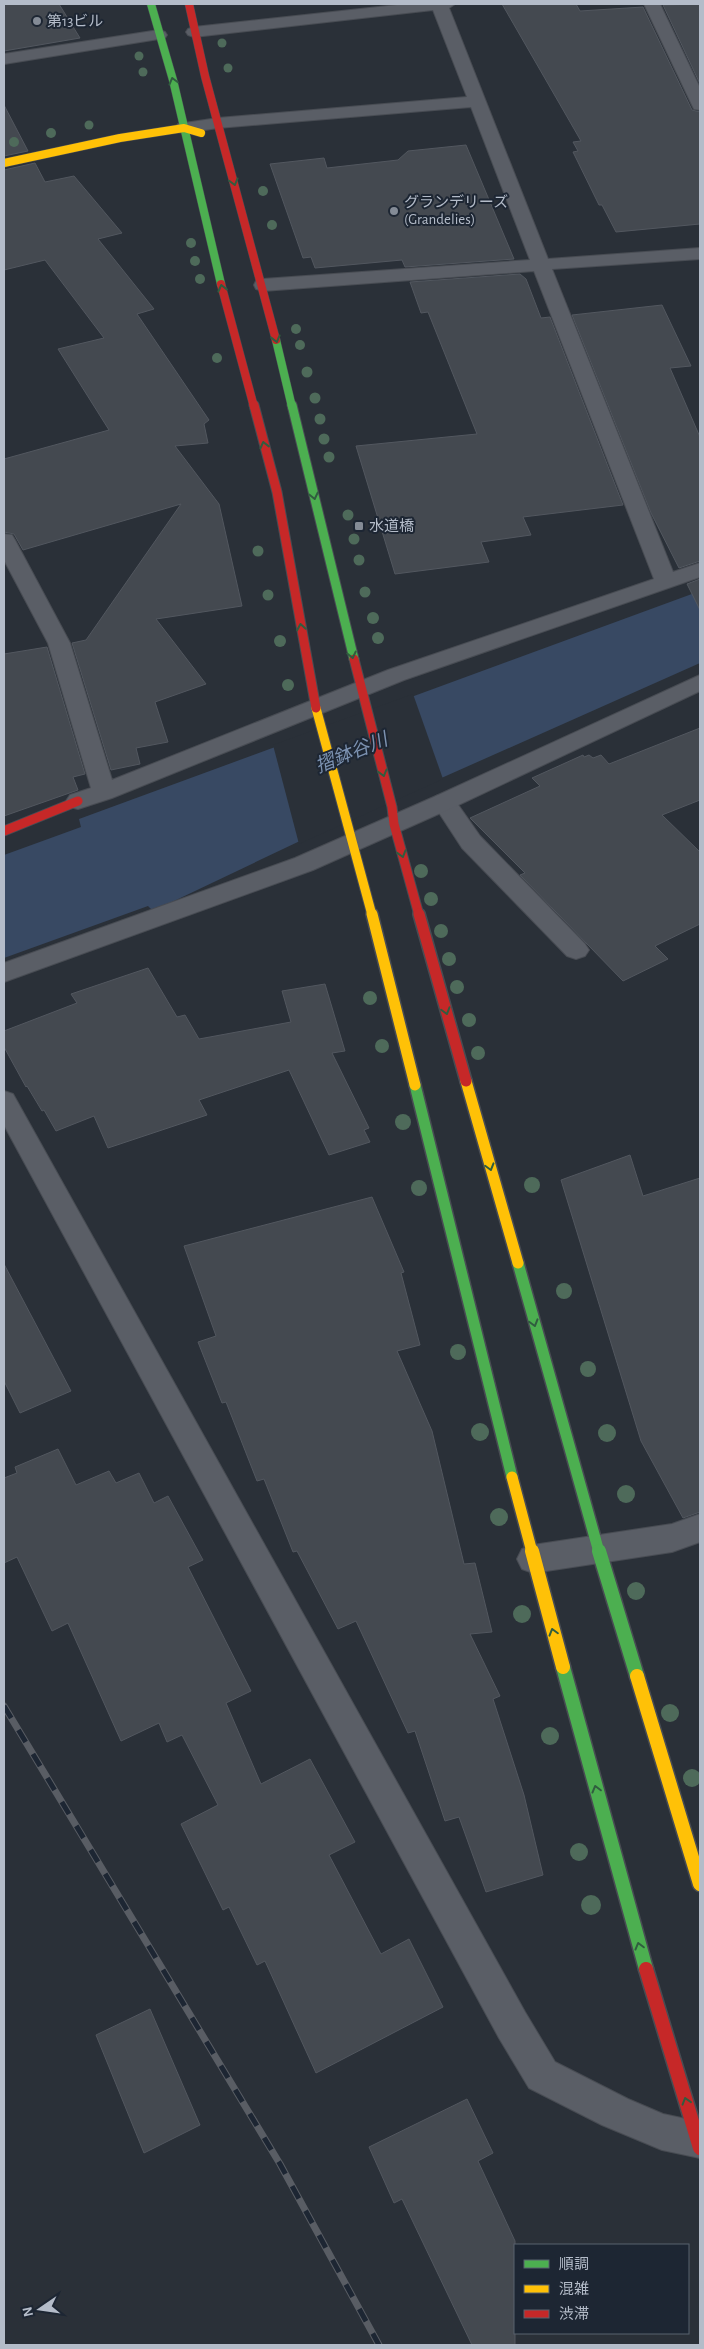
<svg xmlns="http://www.w3.org/2000/svg" width="704" height="2349" viewBox="0 0 704 2349" font-family="'Alegreya Sans','Noto Sans JP',sans-serif">
<style>
.water{fill:#384963}
.pier{fill:#2a3038}
.building{fill:#444950;stroke:#52575f}
.lines{fill:none;stroke-linecap:round;stroke-linejoin:round}
.lane-casing{stroke:#484c53;stroke-width:2}
.street-casing{stroke:#484c53;stroke-width:2}
.fast-far3-casing{stroke:#484c53;stroke-width:9}
.fast-far2-casing{stroke:#484c53;stroke-width:11}
.fast-far1-casing{stroke:#484c53;stroke-width:14}
.fast-casing{stroke:#484c53;stroke-width:17}
.slow-far3-casing{stroke:#484c53;stroke-width:9}
.slow-far2-casing{stroke:#484c53;stroke-width:11}
.slow-far1-casing{stroke:#484c53;stroke-width:14}
.slow-casing{stroke:#484c53;stroke-width:17}
.jam-far3-casing{stroke:#484c53;stroke-width:9}
.jam-far2-casing{stroke:#484c53;stroke-width:11}
.jam-far1-casing{stroke:#484c53;stroke-width:14}
.jam-casing{stroke:#484c53;stroke-width:17}
.lane{fill:#5a5e66;fill-rule:evenodd}
.street{fill:#5a5e66;fill-rule:evenodd}
.fast-far3{stroke:#4caf50;stroke-width:8}
.fast-far2{stroke:#4caf50;stroke-width:9}
.fast-far1{stroke:#4caf50;stroke-width:11}
.fast{stroke:#4caf50;stroke-width:14}
.slow-far3{stroke:#ffc107;stroke-width:8}
.slow-far2{stroke:#ffc107;stroke-width:9}
.slow-far1{stroke:#ffc107;stroke-width:11}
.slow{stroke:#ffc107;stroke-width:14}
.jam-far3{stroke:#c62828;stroke-width:8}
.jam-far2{stroke:#c62828;stroke-width:9}
.jam-far1{stroke:#c62828;stroke-width:11}
.jam{stroke:#c62828;stroke-width:14}
.rail-casing{stroke:#595d64;stroke-width:7}
.rail{stroke:#1d2633;stroke-width:5;stroke-dasharray:14;stroke-linecap:butt}
.tree{fill:#4e6a5a}
.oneway{stroke:#305d3f}
.poi-dot{fill:#848b96;stroke:#1d2633;stroke-width:2}
.labels{text-anchor:middle;stroke-width:4;stroke-linejoin:round;paint-order:stroke}
.far-poi-label{font-size:15px;fill:#b4bcc9;stroke:#1d2633;text-anchor:start}
.water-label{font-size:19px;font-style:italic;fill:#7c92b1;stroke:#1d2633}
</style>
<rect width="100%" height="100%" fill="#2a3038"/>
<!-- water -->
<path class="water" d="M 700,591 L 700,663 L 302,840 L 153,911 L 148,906 L 4,958 L 4,855 L 81,827 L 79,819 Z"/>
<!-- pier -->
<path class="pier" d="M 413,694 L 443,779 L 299,844 L 273,745 Z"/>
<!-- building -->
<path class="building" d="M 4,4 L 59,4 L 80,38 L 4,51 Z
M 502,4 L 576,4 L 580,11 L 643,7 L 692,110 L 700,112 L 700,224 L 616,232 L 602,205 L 599,205 L 573,152 L 578,151 L 573,142 L 581,141 Z
M 700,4 L 700,84 L 663,5 Z
M 4,105 L 28,151 L 4,156 Z
M 466,145 L 514,259 L 405,267 L 402,260 L 315,268 L 311,257 L 303,258 L 270,164 L 324,158 L 327,168 L 398,160 L 408,151 Z
M 35,163 L 45,182 L 74,176 L 122,233 L 98,239 L 154,309 L 137,314 L 209,420 L 204,424 L 208,443 L 175,446 L 219,504 L 242,606 L 156,619 L 206,684 L 155,702 L 168,742 L 136,748 L 140,764 L 111,770 L 72,643 L 86,640 L 181,504 L 23,550 L 14,534 L 4,532 L 4,459 L 109,430 L 58,349 L 104,338 L 45,260 L 4,270 L 4,170 Z
M 520,274 L 526,279 L 541,318 L 550,317 L 623,505 L 523,517 L 531,535 L 481,542 L 489,562 L 395,574 L 356,446 L 477,434 L 428,312 L 421,313 L 410,282 Z
M 662,305 L 691,366 L 670,368 L 700,437 L 700,561 L 679,568 L 651,513 L 572,315 Z
M 700,579 L 700,610 L 687,584 Z
M 47,647 L 85,774 L 73,777 L 78,790 L 4,816 L 4,654 Z
M 700,728 L 700,800 L 662,815 L 700,852 L 700,924 L 655,946 L 668,959 L 623,981 L 520,875 L 525,873 L 470,818 L 540,786 L 532,778 L 583,755 L 584,757 L 589,755 L 593,758 L 601,755 L 609,764 Z
M 148,968 L 177,1017 L 185,1015 L 199,1039 L 291,1022 L 282,991 L 325,984 L 345,1051 L 332,1053 L 369,1128 L 364,1130 L 370,1142 L 329,1155 L 289,1070 L 199,1100 L 207,1115 L 108,1148 L 94,1116 L 56,1131 L 44,1110 L 42,1111 L 27,1086 L 26,1087 L 4,1047 L 4,1031 L 77,1003 L 71,994 Z
M 630,1155 L 643,1196 L 700,1178 L 700,1512 L 683,1518 L 641,1441 L 561,1180 Z
M 372,1197 L 404,1272 L 401,1273 L 420,1345 L 397,1351 L 432,1431 L 464,1564 L 475,1563 L 492,1632 L 470,1634 L 500,1696 L 493,1699 L 524,1795 L 543,1875 L 486,1892 L 459,1817 L 445,1821 L 415,1731 L 408,1733 L 356,1621 L 338,1629 L 297,1551 L 293,1552 L 264,1479 L 257,1481 L 226,1402 L 222,1403 L 198,1342 L 216,1336 L 184,1246 Z
M 4,1264 L 71,1391 L 20,1413 L 4,1381 Z
M 58,1449 L 76,1485 L 109,1471 L 116,1483 L 139,1473 L 154,1503 L 168,1496 L 203,1560 L 188,1567 L 251,1691 L 226,1703 L 261,1784 L 310,1759 L 355,1842 L 329,1855 L 381,1954 L 409,1939 L 443,2007 L 316,2073 L 265,1961 L 257,1965 L 229,1907 L 223,1910 L 181,1824 L 218,1805 L 182,1735 L 167,1742 L 159,1723 L 121,1741 L 68,1623 L 52,1631 L 17,1557 L 4,1563 L 4,1478 L 17,1473 L 15,1467 Z
M 150,2009 L 200,2125 L 144,2153 L 96,2035 Z
M 467,2099 L 493,2153 L 478,2161 L 515,2241 L 515,2345 L 472,2345 L 402,2199 L 394,2203 L 369,2147 Z"/>
<g class="lines">
<!-- lane casing -->
<g class="lane-casing">
<path id="lane" d="M 444,794 L 452,796 L 480,836 L 585,944 L 589,950 L 585,956 L 576,959 L 567,956 L 462,848 L 432,802 L 436,796 Z"/>
</g>
<!-- street casing -->
<g class="street-casing">
<path id="street" d="M 406,4 L 455,4 L 449,8 L 548,259 L 700,248 L 700,259 L 552,269 L 673,572 L 700,563 L 700,577 L 404,680 L 112,798 L 78,809 L 70,807 L 66,801 L 70,795 L 91,788 L 48,643 L 4,560 L 4,534 L 12,535 L 15,540 L 70,643 L 112,780 L 388,670 L 654,579 L 534,271 L 263,291 L 256,289 L 254,285 L 256,281 L 263,279 L 530,260 L 471,107 L 218,128 L 184,133 L 178,132 L 175,128 L 178,124 L 218,118 L 467,97 L 433,10 L 194,37 L 188,35 L 186,32 L 188,29 L 194,27 Z
M 644,4 L 660,4 L 700,88 L 700,110 L 694,109 L 692,105 Z
M 159,30 L 165,32 L 167,35 L 165,38 L 4,64 L 4,54 Z
M 700,675 L 700,691 L 452,808 L 313,870 L 4,982 L 4,963 L 295,858 L 436,796 Z
M 4,1091 L 13,1094 L 525,2012 L 555,2062 L 628,2099 L 663,2114 L 700,2122 L 700,2158 L 662,2150 L 602,2125 L 529,2088 L 499,2038 L 4,1125 Z
M 700,1514 L 700,1542 L 672,1552 L 533,1573 L 522,1569 L 517,1559 L 522,1549 L 533,1545 L 672,1524 Z"/>
</g>
<!-- fast-far3 casing -->
<g class="fast-far3-casing">
<path id="fast-far3" d="M 151,4 L 173,80 L 221,284
M 276,340 L 292,407"/>
</g>
<!-- fast-far2 casing -->
<g class="fast-far2-casing">
<path id="fast-far2" d="M 292,405 L 354,659"/>
</g>
<!-- fast-far1 casing -->
<g class="fast-far1-casing">
<path id="fast-far1" d="M 415,1085 L 512,1477
M 518,1263 L 599,1552"/>
</g>
<!-- fast casing -->
<g class="fast-casing">
<path id="fast" d="M 599,1551 L 637,1676
M 563,1667 L 646,1969"/>
</g>
<!-- slow-far3 casing -->
<g class="slow-far3-casing">
<path id="slow-far3" d="M 4,163 L 120,138 L 184,128 L 201,133"/>
</g>
<!-- slow-far2 casing -->
<g class="slow-far2-casing">
<path id="slow-far2" d="M 316,708 L 372,915"/>
</g>
<!-- slow-far1 casing -->
<g class="slow-far1-casing">
<path id="slow-far1" d="M 372,914 L 415,1085
M 466,1081 L 518,1263
M 512,1477 L 532,1552"/>
</g>
<!-- slow casing -->
<g class="slow-casing">
<path id="slow" d="M 532,1551 L 563,1667
M 637,1676 L 700,1884"/>
</g>
<!-- jam-far3 casing -->
<g class="jam-far3-casing">
<path id="jam-far3" d="M 189,4 L 205,76 L 276,340
M 221,284 L 254,407"/>
</g>
<!-- jam-far2 casing -->
<g class="jam-far2-casing">
<path id="jam-far2" d="M 254,405 L 277,492 L 316,708
M 354,659 L 392,807 L 394,824 L 419,915
M 4,831 L 78,801"/>
</g>
<!-- jam-far1 casing -->
<g class="jam-far1-casing">
<path id="jam-far1" d="M 419,914 L 466,1081"/>
</g>
<!-- jam casing -->
<g class="jam-casing">
<path id="jam" d="M 646,1969 L 700,2148"/>
</g>
<!-- lane -->
<use href="#lane" class="lane"/>
<!-- street -->
<use href="#street" class="street"/>
<!-- fast-far3 -->
<use href="#fast-far3" class="fast-far3"/>
<!-- fast-far2 -->
<use href="#fast-far2" class="fast-far2"/>
<!-- fast-far1 -->
<use href="#fast-far1" class="fast-far1"/>
<!-- fast -->
<use href="#fast" class="fast"/>
<!-- slow-far3 -->
<use href="#slow-far3" class="slow-far3"/>
<!-- slow-far2 -->
<use href="#slow-far2" class="slow-far2"/>
<!-- slow-far1 -->
<use href="#slow-far1" class="slow-far1"/>
<!-- slow -->
<use href="#slow" class="slow"/>
<!-- jam-far3 -->
<use href="#jam-far3" class="jam-far3"/>
<!-- jam-far2 -->
<use href="#jam-far2" class="jam-far2"/>
<!-- jam-far1 -->
<use href="#jam-far1" class="jam-far1"/>
<!-- jam -->
<use href="#jam" class="jam"/>
<!-- rail casing -->
<g class="rail-casing">
<path id="rail" d="M 4,1706 L 280,2164 L 379,2345"/>
</g>
<!-- rail -->
<use href="#rail" class="rail"/>
</g>
<!-- trees -->
<g class="tree">
<circle cx="222" cy="43" r="4.5"/>
<circle cx="139" cy="56" r="4.5"/>
<circle cx="228" cy="68" r="4.5"/>
<circle cx="143" cy="72" r="4.5"/>
<circle cx="89" cy="125" r="4.5"/>
<circle cx="51" cy="133" r="5"/>
<circle cx="14" cy="142" r="5"/>
<circle cx="263" cy="191" r="5"/>
<circle cx="272" cy="225" r="5"/>
<circle cx="191" cy="243" r="5"/>
<circle cx="195" cy="261" r="5"/>
<circle cx="200" cy="279" r="5"/>
<circle cx="296" cy="329" r="5"/>
<circle cx="300" cy="345" r="5"/>
<circle cx="217" cy="358" r="5"/>
<circle cx="307" cy="372" r="5.5"/>
<circle cx="315" cy="398" r="5.5"/>
<circle cx="320" cy="419" r="5.5"/>
<circle cx="324" cy="439" r="5.5"/>
<circle cx="329" cy="457" r="5.5"/>
<circle cx="348" cy="515" r="5.5"/>
<circle cx="354" cy="539" r="5.5"/>
<circle cx="258" cy="551" r="5.5"/>
<circle cx="359" cy="560" r="5.5"/>
<circle cx="365" cy="592" r="5.5"/>
<circle cx="268" cy="595" r="5.5"/>
<circle cx="373" cy="618" r="6"/>
<circle cx="378" cy="638" r="6"/>
<circle cx="280" cy="641" r="6"/>
<circle cx="288" cy="685" r="6"/>
<circle cx="421" cy="871" r="7"/>
<circle cx="431" cy="899" r="7"/>
<circle cx="441" cy="931" r="7"/>
<circle cx="449" cy="959" r="7"/>
<circle cx="457" cy="987" r="7"/>
<circle cx="370" cy="998" r="7"/>
<circle cx="469" cy="1020" r="7"/>
<circle cx="382" cy="1046" r="7"/>
<circle cx="478" cy="1053" r="7"/>
<circle cx="403" cy="1122" r="8"/>
<circle cx="532" cy="1185" r="8"/>
<circle cx="419" cy="1188" r="8"/>
<circle cx="564" cy="1291" r="8"/>
<circle cx="458" cy="1352" r="8"/>
<circle cx="588" cy="1369" r="8"/>
<circle cx="480" cy="1432" r="9"/>
<circle cx="607" cy="1433" r="9"/>
<circle cx="626" cy="1494" r="9"/>
<circle cx="499" cy="1517" r="9"/>
<circle cx="636" cy="1591" r="9"/>
<circle cx="522" cy="1614" r="9"/>
<circle cx="670" cy="1713" r="9"/>
<circle cx="550" cy="1736" r="9"/>
<circle cx="692" cy="1778" r="9"/>
<circle cx="579" cy="1852" r="9"/>
<circle cx="591" cy="1905" r="10"/>
</g>
<!-- one-way arrows -->
<defs><path id="oneway-chevron" d="M-2-3.5L2.5 0L-2 3.5" fill="none" stroke-width="1.6" stroke-linecap="round" stroke-linejoin="round" transform="scale(1.25)"/></defs>
<g class="oneway">
<use href="#oneway-chevron" transform="translate(173 81) rotate(-105)"/>
<use href="#oneway-chevron" transform="translate(234 182) rotate(75)"/>
<use href="#oneway-chevron" transform="translate(222 288) rotate(-104)"/>
<use href="#oneway-chevron" transform="translate(276 339) rotate(76)"/>
<use href="#oneway-chevron" transform="translate(264 445) rotate(-104)"/>
<use href="#oneway-chevron" transform="translate(314 496) rotate(77)"/>
<use href="#oneway-chevron" transform="translate(301 627) rotate(-100)"/>
<use href="#oneway-chevron" transform="translate(352 655) rotate(77)"/>
<use href="#oneway-chevron" transform="translate(383 773) rotate(75)"/>
<use href="#oneway-chevron" transform="translate(402 854) rotate(74)"/>
<use href="#oneway-chevron" transform="translate(446 1011) rotate(74)"/>
<use href="#oneway-chevron" transform="translate(490 1167) rotate(74)"/>
<use href="#oneway-chevron" transform="translate(534 1323) rotate(74)"/>
<use href="#oneway-chevron" transform="translate(553 1632) rotate(-106)"/>
<use href="#oneway-chevron" transform="translate(596 1789) rotate(-105)"/>
<use href="#oneway-chevron" transform="translate(639 1946) rotate(-105)"/>
<use href="#oneway-chevron" transform="translate(686 2101) rotate(-107)"/>
</g>
<!-- markers -->
<g class="poi-dot">
<circle cx="37" cy="21" r="5"/>
<circle cx="394" cy="211" r="5"/>
<rect x="354" y="521" width="10" height="10" rx="2.5"/>
</g>
<g class="labels">
<!-- far-poi labels -->
<g class="far-poi-label">
<text x="47" y="26">第13ビル</text>
<text x="404" y="207">グランデリーズ<tspan x="404" dy="17">(Grandelies)</tspan></text>
<text x="369" y="531">水道橋</text>
</g>
<!-- water labels -->
<g class="water-label">
<text transform="translate(351 752) rotate(-22)" y="7">摺鉢谷川</text>
</g>
</g>
<!-- border -->
<rect width="704" height="2349" fill="none" stroke="#b4bcc9" stroke-width="10"/>
<!-- legend -->
<rect x="514" y="2244" width="175" height="90" fill="#1d2633" stroke="#59626f"/>
<rect x="524" y="2260" width="25" height="8" fill="#4caf50" stroke="#59626f"/>
<text x="559" y="2269" font-size="15" fill="#b4bcc9">順調</text>
<rect x="524" y="2285" width="25" height="8" fill="#ffc107" stroke="#59626f"/>
<text x="559" y="2294" font-size="15" fill="#b4bcc9">混雑</text>
<rect x="524" y="2310" width="25" height="8" fill="#c62828" stroke="#59626f"/>
<text x="559" y="2319" font-size="15" fill="#b4bcc9">渋滞</text>
<!-- north arrow -->
<g transform="translate(40 2309) rotate(257)" stroke="#1d2633" stroke-width="4" paint-order="stroke">
<path d="M0-4L9 19L0 12L-9 19Z" fill="#b4bcc9"/>
<text y="-8" font-size="14" font-weight="bold" text-anchor="middle" fill="#b4bcc9">N</text>
</g>
</svg>
